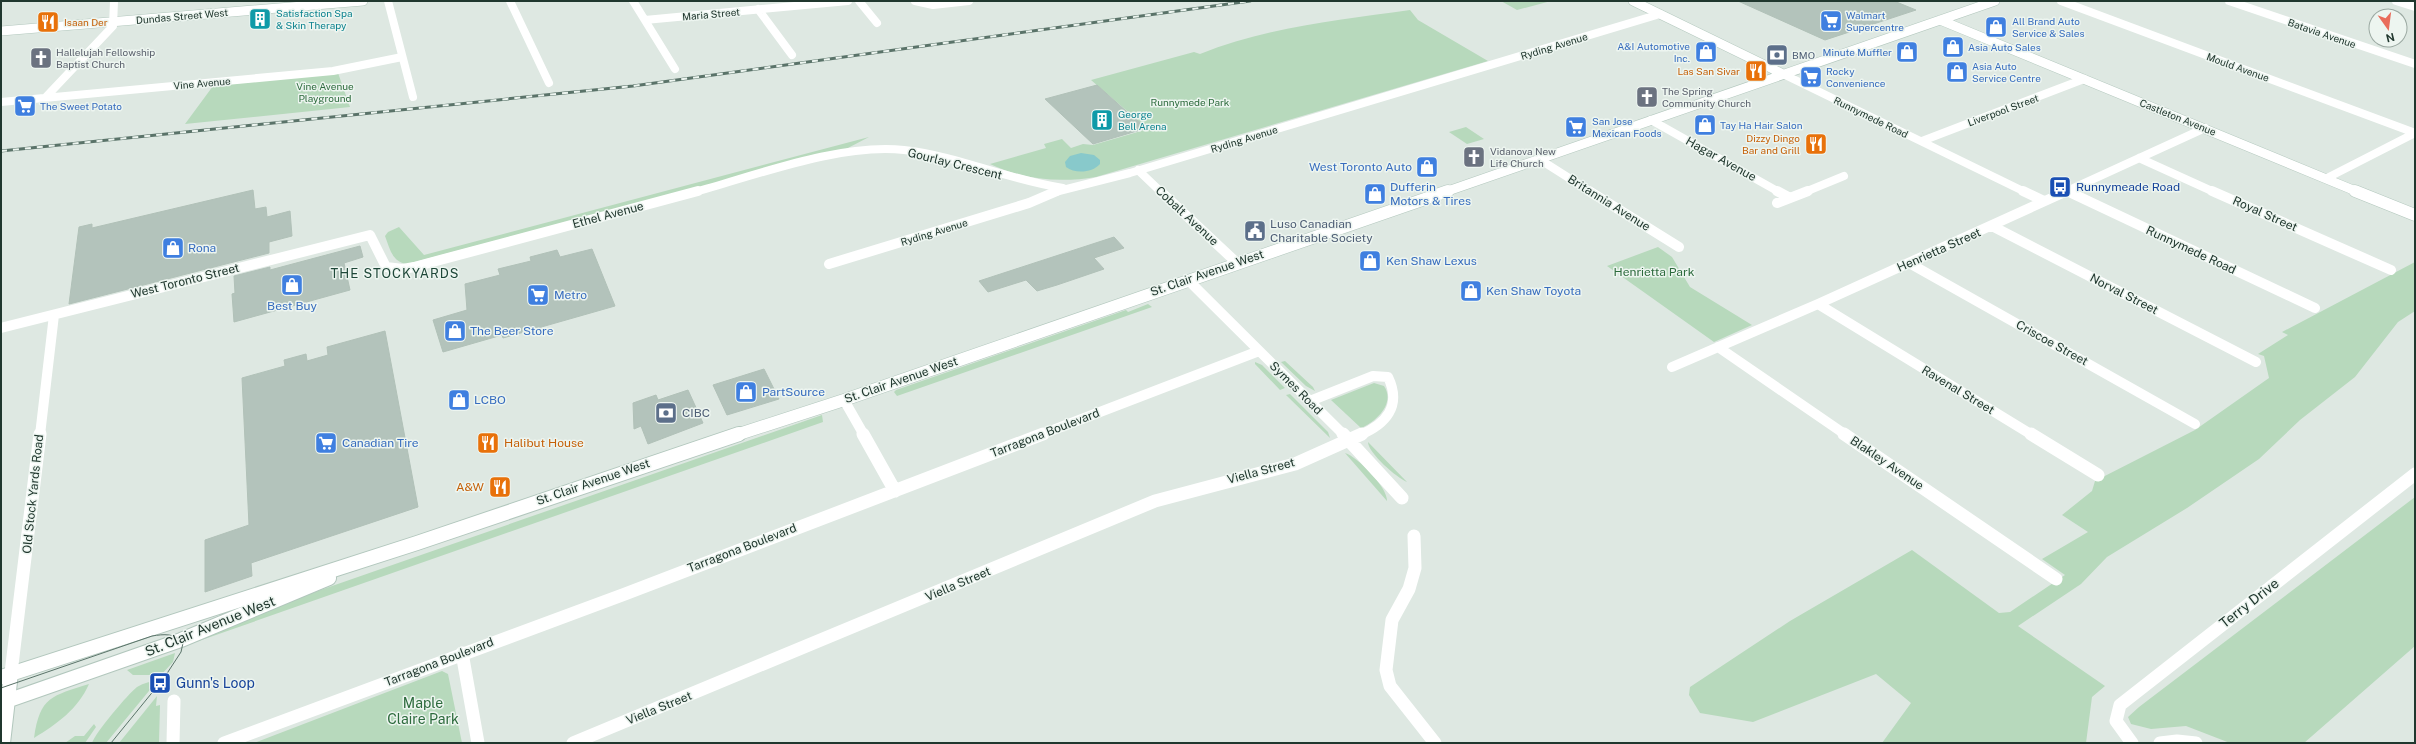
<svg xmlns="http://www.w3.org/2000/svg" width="2416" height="744" viewBox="0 0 2416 744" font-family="'Public Sans',sans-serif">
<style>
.green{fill:#b7d9bc}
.water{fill:#88c9cb}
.building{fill:#b3c3bb;stroke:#b1c1b8}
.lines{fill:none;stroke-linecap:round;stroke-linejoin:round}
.secondary-far2-casing{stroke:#b2c7bd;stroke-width:10}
.secondary-far1-casing{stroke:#b2c7bd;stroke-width:13}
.secondary-casing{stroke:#b2c7bd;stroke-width:16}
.street-far2{stroke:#fff;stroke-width:8}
.street-far1{stroke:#fff;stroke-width:10}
.street{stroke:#fff;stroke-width:13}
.secondary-far2{stroke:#fff;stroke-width:9}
.secondary-far1{stroke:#fff;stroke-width:12}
.secondary{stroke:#fff;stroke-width:14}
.tram{stroke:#5a7369;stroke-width:1}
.rail-casing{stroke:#5a7369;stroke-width:3}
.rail{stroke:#edf5f0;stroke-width:2;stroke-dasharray:6;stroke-linecap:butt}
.labels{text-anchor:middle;stroke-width:3;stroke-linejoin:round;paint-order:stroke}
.far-culture-label{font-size:10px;fill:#0d838f;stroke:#edf5f0;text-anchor:start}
.far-street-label{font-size:10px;fill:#20372e;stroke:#edf5f0}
.far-shop-label{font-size:10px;fill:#366cbe;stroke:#edf5f0;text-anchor:start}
.far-food-label{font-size:10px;fill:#c56008;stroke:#edf5f0;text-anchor:end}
.far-worship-label{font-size:10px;fill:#5b616d;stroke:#edf5f0;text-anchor:start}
.far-service-label{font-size:10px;fill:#4e5e75;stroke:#edf5f0;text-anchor:start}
.far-park-label{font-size:10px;fill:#2d6b3d;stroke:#edf5f0}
.street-label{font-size:12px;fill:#20372e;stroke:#edf5f0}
.shop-label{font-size:12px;fill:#366cbe;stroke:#edf5f0;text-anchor:start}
.transit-label{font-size:12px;fill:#164399;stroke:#edf5f0;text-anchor:start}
.service-label{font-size:12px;fill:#4e5e75;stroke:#edf5f0;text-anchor:start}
.park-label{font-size:12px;fill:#2d6b3d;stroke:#edf5f0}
.food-label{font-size:12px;fill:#c56008;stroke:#edf5f0;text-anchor:start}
.neighbourhood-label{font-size:13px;letter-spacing:1px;fill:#1e4738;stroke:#edf5f0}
.near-street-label{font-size:14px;fill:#20372e;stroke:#edf5f0}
.near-transit-label{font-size:14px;fill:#164399;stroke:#edf5f0;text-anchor:start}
.near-park-label{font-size:14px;fill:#2d6b3d;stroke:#edf5f0}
</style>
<rect width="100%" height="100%" fill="#dee8e2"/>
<!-- green -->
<path class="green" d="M 1501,1 L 1551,1 L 1517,10 Z
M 1410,10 L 1418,20 L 1488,61 L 1096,177 C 1060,183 1023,180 990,164 L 1046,148 L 1044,144 L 1062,139 L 1071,148 L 1083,144 L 1093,145 L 1148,129 L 1091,80 L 1194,52 L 1200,54 C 1267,27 1339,20 1410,10 Z
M 338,73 L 350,107 L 185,124 L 213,86 Z
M 1466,127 L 1484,139 L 1467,144 L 1449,132 Z
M 869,137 L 846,149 L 407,264 C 392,262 390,249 385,236 L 388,232 L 399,227 L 424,255 Z
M 1658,247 L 1672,257 L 1690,287 L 1752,325 L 1714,342 L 1607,266 Z
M 2415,262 L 2415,311 L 2398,322 L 2355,377 L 2300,420 L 2259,459 L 2187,508 L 2107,557 L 2081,584 L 2018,626 L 2105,686 L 2092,697 L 2086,743 L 1882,743 L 1911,703 L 1876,674 L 1753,722 L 1700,713 L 1689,695 L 1690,687 L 1790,621 L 1912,550 L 1999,613 L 2010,612 L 2065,575 L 2042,559 L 2088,532 L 2062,515 L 2092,491 L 2095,481 L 2195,430 L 2269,378 L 2264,356 L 2258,354 L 2288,335 L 2282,332 Z
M 1148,304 L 1152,307 L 897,396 L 894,392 L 896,390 L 1126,310 L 1128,312 Z
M 1285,361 L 1313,387 L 1315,391 L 1306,386 L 1281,362 Z
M 1255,362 L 1262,365 L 1285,388 L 1280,390 L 1255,364 Z
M 1374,383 L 1384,386 C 1396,404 1375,422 1361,428 L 1331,400 Z
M 1290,394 L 1328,432 L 1330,438 L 1286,395 Z
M 822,415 L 823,422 L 193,643 L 289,601 Z
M 1368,442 L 1407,482 C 1397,478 1368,453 1368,442 Z
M 1345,453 C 1358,457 1388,488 1387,501 Z
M 2415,497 L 2415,646 L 2304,743 L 2230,743 L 2186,726 L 2151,729 L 2131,724 L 2128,717 L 2139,707 Z
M 175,653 L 173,662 L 161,675 L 133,675 L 127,670 Z
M 442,671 L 448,674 L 462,743 L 254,743 Z
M 158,680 L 106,743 L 92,743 C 96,732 128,694 137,687 C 144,683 151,681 158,680 Z
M 89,684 C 78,709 57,724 34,738 C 40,696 52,696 89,684 Z
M 157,696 L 156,706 L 160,705 L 159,742 L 119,743 Z
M 94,724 L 96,727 L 85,743 L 65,743 L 75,736 L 84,736 Z"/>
<!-- water -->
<path class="water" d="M 1081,153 L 1094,155 L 1100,160 L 1100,164 C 1092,173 1075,174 1066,167 L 1065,162 L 1070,156 Z"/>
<!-- building -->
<path class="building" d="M 1738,1 L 1894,1 L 1916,10 L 1825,40 Z
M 1097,85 L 1126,111 L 1147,128 L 1093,144 L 1045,99 Z
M 253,190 L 255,209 L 266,207 L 267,217 L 290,211 L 292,236 L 269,242 L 269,253 L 69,304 L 79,227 L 92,224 L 92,228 Z
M 1114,237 L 1124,248 L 1094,258 L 1104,269 L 1057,285 L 1037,291 L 1026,280 L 988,292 L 979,281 Z
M 360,246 L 363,257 L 344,263 L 350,290 L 234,322 L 232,294 L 235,293 L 234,276 L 270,267 L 270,270 Z
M 592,249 L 615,306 L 503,338 L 502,335 L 443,352 L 433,320 L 467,310 L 465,284 L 500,275 L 498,269 L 531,261 L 530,257 L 557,250 L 560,257 Z
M 385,331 L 418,507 L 251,563 L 252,576 L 205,592 L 205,540 L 249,525 L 242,378 L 285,366 L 284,360 L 306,354 L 307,361 L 328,355 L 327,347 Z
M 764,369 L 779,399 L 727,415 L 713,385 Z
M 688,390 L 703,423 L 648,444 L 641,426 L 634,429 L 633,403 L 656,395 L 658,400 Z"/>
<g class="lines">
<!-- secondary-far2 casing -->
<g class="secondary-far2-casing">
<path id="secondary-far2" d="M 1633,1 L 1783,74
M 1940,20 L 2358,192
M 1,31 L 363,1
M 1445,192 L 1995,1"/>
</g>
<!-- secondary-far1 casing -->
<g class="secondary-far1-casing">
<path id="secondary-far1" d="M 2355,191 L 2415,215
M 736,435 L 844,400 L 1448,191"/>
</g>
<!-- secondary casing -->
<g class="secondary-casing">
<path id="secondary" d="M 1,677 L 417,543 L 739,434
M 1,703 L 181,640 L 329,578
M 3,743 L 11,673"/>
</g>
<!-- street-far2 -->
<path class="street-far2" d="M 388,1 L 413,97
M 510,1 L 549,83
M 633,1 L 675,69
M 859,1 L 877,23
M 915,1 L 933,5 L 969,1
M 2061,1 L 2415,133
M 2229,1 L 2415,64
M 2396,1 L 2415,7
M 758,9 L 792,55
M 645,20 L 848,1
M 1783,74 L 2025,192
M 45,98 L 113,26 L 114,1
M 1,102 L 333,71 L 402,57
M 1651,120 L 1779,192
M 1922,141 L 2084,79
M 2139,158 L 2214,192
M 1539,159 L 1591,192
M 1138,170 L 1161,192
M 2327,178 L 2415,133
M 695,192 C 757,175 840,143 904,150 C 958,156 1009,180 1063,188
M 1055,192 L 1130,173 L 1660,14
M 1805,192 L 1844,176
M 2065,192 L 2205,128"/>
<!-- street-far1 -->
<path class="street-far1" d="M 1160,191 L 1236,262
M 1589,191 L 1679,247
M 1777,191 L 1790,198
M 2023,191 L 2044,201
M 2067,191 L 2315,308
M 2212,191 L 2391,270
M 1777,203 L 1808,191
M 1992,226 L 2256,362
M 1909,263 L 2195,424
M 829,264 L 1029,203 L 1057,191
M 1188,280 L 1344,435
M 1818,304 L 2032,435
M 1,328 L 370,235 L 386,267 L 403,269 L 414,267 L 698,191
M 1718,347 L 1846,435
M 1672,367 L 1818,304 L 2067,191
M 844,400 L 864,435
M 1310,401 L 1373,376 L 1388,377 C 1402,406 1386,424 1360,435
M 40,435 L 54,315
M 1040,435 L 1259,351"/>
<!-- street -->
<path class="street" d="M 863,434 L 895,491
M 1343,434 L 1402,498
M 1844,434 L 2056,579
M 2031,434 L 2098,475
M 1414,536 L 1415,568 L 1409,589 L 1392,620 L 1386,670 L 1390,686 L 1435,743
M 462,653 L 478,743
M 11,673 L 40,434
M 173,743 L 174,701
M 224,743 L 625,594 L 1043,434
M 573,743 L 1155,501 L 1295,464 L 1362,434
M 2132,743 L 2116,721 L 2120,705 L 2415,474
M 2160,743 L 2177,741 L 2196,743"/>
<!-- secondary-far2 -->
<use href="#secondary-far2" class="secondary-far2"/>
<!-- secondary-far1 -->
<use href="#secondary-far1" class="secondary-far1"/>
<!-- secondary -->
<use href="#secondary" class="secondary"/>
<!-- tram -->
<path class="tram" d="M 1,688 L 152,636 C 164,634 175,633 183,643 L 181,652 L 164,678 L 111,743"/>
<!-- rail casing -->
<g class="rail-casing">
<path id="rail" d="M 1,151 L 633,86 L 1250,1"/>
</g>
<!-- rail -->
<use href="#rail" class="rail"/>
</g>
<!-- icons -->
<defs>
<g id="building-square" transform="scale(1.15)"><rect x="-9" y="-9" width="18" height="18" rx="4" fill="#0f9aa8" stroke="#edf5f0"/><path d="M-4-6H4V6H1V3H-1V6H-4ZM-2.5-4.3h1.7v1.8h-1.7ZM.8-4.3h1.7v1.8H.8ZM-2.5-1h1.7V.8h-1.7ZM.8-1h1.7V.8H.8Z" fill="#fff"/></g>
<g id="supermarket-square" transform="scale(1.15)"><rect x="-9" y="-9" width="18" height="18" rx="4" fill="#3f7fe0" stroke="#edf5f0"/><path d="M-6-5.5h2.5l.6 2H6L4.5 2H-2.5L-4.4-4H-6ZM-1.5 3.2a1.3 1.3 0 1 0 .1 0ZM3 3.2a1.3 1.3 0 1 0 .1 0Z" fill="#fff"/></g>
<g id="restaurant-square" transform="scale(1.15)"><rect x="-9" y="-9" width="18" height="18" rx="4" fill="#e8710a" stroke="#edf5f0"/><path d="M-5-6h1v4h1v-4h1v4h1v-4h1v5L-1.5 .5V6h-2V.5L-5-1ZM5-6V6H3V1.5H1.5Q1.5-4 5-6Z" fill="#fff"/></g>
<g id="shop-square" transform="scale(1.15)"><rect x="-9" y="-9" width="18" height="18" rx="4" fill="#3f7fe0" stroke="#edf5f0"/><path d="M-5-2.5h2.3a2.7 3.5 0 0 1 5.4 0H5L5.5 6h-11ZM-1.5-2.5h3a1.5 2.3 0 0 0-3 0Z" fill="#fff"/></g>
<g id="bank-square" transform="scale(1.15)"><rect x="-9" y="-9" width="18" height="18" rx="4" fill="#5c6f8a" stroke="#edf5f0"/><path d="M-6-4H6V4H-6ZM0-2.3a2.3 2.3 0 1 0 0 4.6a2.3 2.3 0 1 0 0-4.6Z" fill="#fff"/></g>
<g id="church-square" transform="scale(1.15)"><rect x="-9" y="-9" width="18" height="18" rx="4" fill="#6b7280" stroke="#edf5f0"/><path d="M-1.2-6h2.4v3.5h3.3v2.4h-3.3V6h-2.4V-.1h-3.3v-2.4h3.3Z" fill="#fff"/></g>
<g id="bus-square" transform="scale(1.15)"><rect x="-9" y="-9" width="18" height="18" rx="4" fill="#1a4fb4" stroke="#edf5f0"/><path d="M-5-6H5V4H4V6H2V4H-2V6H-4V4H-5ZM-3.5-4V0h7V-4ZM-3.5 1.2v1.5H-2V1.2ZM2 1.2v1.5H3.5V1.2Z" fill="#fff"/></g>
<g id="civic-square" transform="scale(1.15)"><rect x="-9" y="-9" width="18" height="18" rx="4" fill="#5c6f8a" stroke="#edf5f0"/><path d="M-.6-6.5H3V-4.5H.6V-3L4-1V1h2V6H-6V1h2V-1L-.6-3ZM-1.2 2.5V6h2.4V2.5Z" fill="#fff"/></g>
</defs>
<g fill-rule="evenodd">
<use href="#building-square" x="260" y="19"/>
<use href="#supermarket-square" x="1831" y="21"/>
<use href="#restaurant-square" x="48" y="22"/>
<use href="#shop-square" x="1996" y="27"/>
<use href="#shop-square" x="1953" y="47"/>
<use href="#shop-square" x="1706" y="52"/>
<use href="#shop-square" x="1907" y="52"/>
<use href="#bank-square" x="1777" y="55"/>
<use href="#church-square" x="41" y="58"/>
<use href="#restaurant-square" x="1756" y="71"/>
<use href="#shop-square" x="1957" y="72"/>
<use href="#supermarket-square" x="1811" y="77"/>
<use href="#church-square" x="1647" y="97"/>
<use href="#supermarket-square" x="25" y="106"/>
<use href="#building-square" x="1102" y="120"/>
<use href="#shop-square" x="1705" y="125"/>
<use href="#supermarket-square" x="1576" y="127"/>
<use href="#restaurant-square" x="1816" y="144"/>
<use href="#church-square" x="1474" y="157"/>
<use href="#shop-square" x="1427" y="167"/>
<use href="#bus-square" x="2060" y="187"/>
<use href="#shop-square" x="1375" y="194"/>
<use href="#civic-square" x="1255" y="231"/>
<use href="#shop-square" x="173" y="248"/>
<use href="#shop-square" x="1370" y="261"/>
<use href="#shop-square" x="292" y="285"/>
<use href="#shop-square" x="1471" y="291"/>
<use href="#supermarket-square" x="538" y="295"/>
<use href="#shop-square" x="455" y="331"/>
<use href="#shop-square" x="746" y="392"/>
<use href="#shop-square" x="459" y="400"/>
<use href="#bank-square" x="666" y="413"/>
<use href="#supermarket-square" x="326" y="443"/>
<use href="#restaurant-square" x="488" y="443"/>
<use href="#restaurant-square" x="500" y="487"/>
<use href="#bus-square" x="160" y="683"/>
</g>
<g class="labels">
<!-- far-culture labels -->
<g class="far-culture-label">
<text x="276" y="17">Satisfaction Spa<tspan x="276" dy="12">&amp; Skin Therapy</tspan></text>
<text x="1118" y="118">George<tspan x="1118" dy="12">Bell Arena</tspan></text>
</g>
<!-- far-street labels -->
<g class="far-street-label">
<text transform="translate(711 14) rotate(-5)" y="4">Maria Street</text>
<text transform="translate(182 16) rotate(-5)" y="4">Dundas Street West</text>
<text transform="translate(2322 33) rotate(19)" y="4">Batavia Avenue</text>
<text transform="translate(1554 46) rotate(-17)" y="4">Ryding Avenue</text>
<text transform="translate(2238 67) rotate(20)" y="4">Mould Avenue</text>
<text transform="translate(202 83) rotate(-5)" y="4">Vine Avenue</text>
<text transform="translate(2003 110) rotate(-20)" y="4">Liverpool Street</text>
<text transform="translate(1871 117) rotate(26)" y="4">Runnymede Road</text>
<text transform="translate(2178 117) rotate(22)" y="4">Castleton Avenue</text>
<text transform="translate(1244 139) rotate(-17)" y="4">Ryding Avenue</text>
<text transform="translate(934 232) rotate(-17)" y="4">Ryding Avenue</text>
</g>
<!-- far-shop labels -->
<g class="far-shop-label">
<text x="1846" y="19">Walmart<tspan x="1846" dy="12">Supercentre</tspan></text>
<text x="2012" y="25">All Brand Auto<tspan x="2012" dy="12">Service &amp; Sales</tspan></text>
<text x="1690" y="50" text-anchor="end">A&amp;I Automotive<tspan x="1690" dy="12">Inc.</tspan></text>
<text x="1968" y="51">Asia Auto Sales</text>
<text x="1892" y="56" text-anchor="end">Minute Muffler</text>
<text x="1972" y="70">Asia Auto<tspan x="1972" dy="12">Service Centre</tspan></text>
<text x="1826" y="75">Rocky<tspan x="1826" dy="12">Convenience</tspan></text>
<text x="40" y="110">The Sweet Potato</text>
<text x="1592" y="125">San Jose<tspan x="1592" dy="12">Mexican Foods</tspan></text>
<text x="1720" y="129">Tay Ha Hair Salon</text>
</g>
<!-- far-food labels -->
<g class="far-food-label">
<text x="64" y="26" text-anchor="start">Isaan Der</text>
<text x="1740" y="75">Las San Sivar</text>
<text x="1800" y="142">Dizzy Dingo<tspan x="1800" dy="12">Bar and Grill</tspan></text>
</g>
<!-- far-worship labels -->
<g class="far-worship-label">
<text x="56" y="56">Hallelujah Fellowship<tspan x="56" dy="12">Baptist Church</tspan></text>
<text x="1662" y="95">The Spring<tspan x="1662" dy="12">Community Church</tspan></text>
<text x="1490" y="155">Vidanova New<tspan x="1490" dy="12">Life Church</tspan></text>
</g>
<!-- far-service labels -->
<g class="far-service-label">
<text x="1792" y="59">BMO</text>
</g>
<!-- far-park labels -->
<g class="far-park-label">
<text x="325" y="90">Vine Avenue<tspan x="325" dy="12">Playground</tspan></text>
<text x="1190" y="106">Runnymede Park</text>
</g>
<!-- street labels -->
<g class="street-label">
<text transform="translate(1721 159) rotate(29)" y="4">Hagar Avenue</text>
<text transform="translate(955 164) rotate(14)" y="4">Gourlay Crescent</text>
<text transform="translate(1609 203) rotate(32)" y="4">Britannia Avenue</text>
<text transform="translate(2265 214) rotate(24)" y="4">Royal Street</text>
<text transform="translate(608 215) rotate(-15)" y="4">Ethel Avenue</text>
<text transform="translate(1187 216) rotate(43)" y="4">Cobalt Avenue</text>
<text transform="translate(1939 250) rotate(-24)" y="4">Henrietta Street</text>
<text transform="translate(2191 250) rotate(25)" y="4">Runnymede Road</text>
<text transform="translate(1207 273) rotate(-19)" y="4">St. Clair Avenue West</text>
<text transform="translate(185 281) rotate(-14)" y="4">West Toronto Street</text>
<text transform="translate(2124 294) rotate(27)" y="4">Norval Street</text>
<text transform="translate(2052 343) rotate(29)" y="4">Criscoe Street</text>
<text transform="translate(901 380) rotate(-19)" y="4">St. Clair Avenue West</text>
<text transform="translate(1296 388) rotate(45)" y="4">Symes Road</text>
<text transform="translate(1958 390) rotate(31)" y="4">Ravenal Street</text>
<text transform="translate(1045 433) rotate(-21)" y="4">Tarragona Boulevard</text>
<text transform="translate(1887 463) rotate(34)" y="4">Blakley Avenue</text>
<text transform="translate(1261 471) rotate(-15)" y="4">Viella Street</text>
<text transform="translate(593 482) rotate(-19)" y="4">St. Clair Avenue West</text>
<text transform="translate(33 494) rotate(-84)" y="4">Old Stock Yards Road</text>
<text transform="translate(742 548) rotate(-21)" y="4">Tarragona Boulevard</text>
<text transform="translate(958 584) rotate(-23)" y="4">Viella Street</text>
<text transform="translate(439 662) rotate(-21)" y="4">Tarragona Boulevard</text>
<text transform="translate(659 708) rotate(-22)" y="4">Viella Street</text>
</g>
<!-- shop labels -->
<g class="shop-label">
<text x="1412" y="171" text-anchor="end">West Toronto Auto</text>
<text x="1390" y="191">Dufferin<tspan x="1390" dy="14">Motors &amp; Tires</tspan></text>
<text x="188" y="252">Rona</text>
<text x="1386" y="265">Ken Shaw Lexus</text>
<text x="1486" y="295">Ken Shaw Toyota</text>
<text x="554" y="299">Metro</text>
<text x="292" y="310" text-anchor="middle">Best Buy</text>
<text x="470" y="335">The Beer Store</text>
<text x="762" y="396">PartSource</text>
<text x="474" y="404">LCBO</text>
<text x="342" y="447">Canadian Tire</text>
</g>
<!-- transit labels -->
<g class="transit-label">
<text x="2076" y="191">Runnymeade Road</text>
</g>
<!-- service labels -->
<g class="service-label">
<text x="1270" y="228">Luso Canadian<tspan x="1270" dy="14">Charitable Society</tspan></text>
<text x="682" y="417">CIBC</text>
</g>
<!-- park labels -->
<g class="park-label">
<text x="1654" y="276">Henrietta Park</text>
</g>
<!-- food labels -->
<g class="food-label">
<text x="504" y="447">Halibut House</text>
<text x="484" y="491" text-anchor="end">A&amp;W</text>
</g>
<!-- neighbourhood labels -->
<g class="neighbourhood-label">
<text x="395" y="278">THE STOCKYARDS</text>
</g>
<!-- near-street labels -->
<g class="near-street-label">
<text transform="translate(2249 603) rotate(-38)" y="5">Terry Drive</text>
<text transform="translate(210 626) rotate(-22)" y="5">St. Clair Avenue West</text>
</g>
<!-- near-transit labels -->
<g class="near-transit-label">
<text x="176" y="688">Gunn's Loop</text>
</g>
<!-- near-park labels -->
<g class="near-park-label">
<text x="423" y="708">Maple<tspan x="423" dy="16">Claire Park</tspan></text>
</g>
</g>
<!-- border -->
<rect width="2416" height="744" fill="none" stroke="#20372e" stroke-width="4"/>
<!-- north arrow -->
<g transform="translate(2388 28) rotate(166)"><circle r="19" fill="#edf5f0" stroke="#9ba9a2"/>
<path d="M0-3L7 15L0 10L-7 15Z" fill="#e96c5b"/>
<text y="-6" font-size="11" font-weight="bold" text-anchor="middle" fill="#20372e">N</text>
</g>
</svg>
